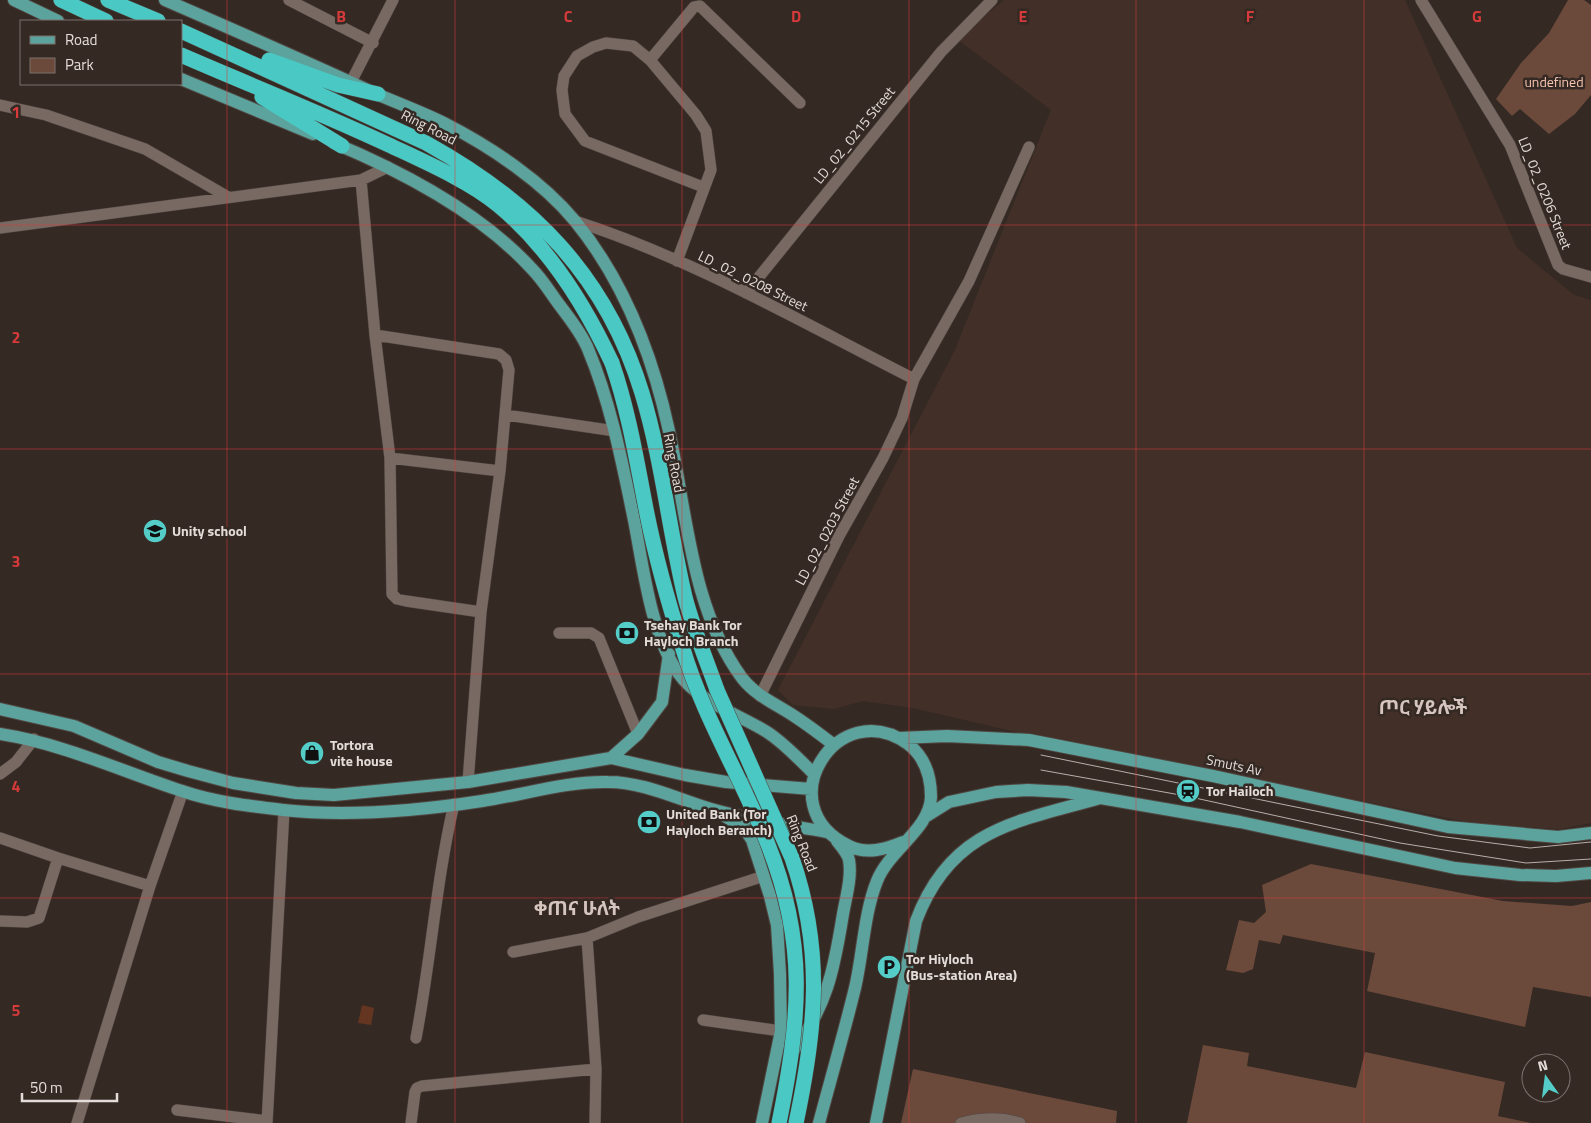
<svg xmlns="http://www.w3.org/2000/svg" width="1591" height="1123" viewBox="0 0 1591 1123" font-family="'Titillium Web','Noto Sans Ethiopic',sans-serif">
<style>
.built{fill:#423028}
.green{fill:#6b4a3b}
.water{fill:#643621}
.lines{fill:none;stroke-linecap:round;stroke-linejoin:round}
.street-casing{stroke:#504742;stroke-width:12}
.primary-casing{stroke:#504742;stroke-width:14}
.highway-casing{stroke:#504742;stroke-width:16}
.street{stroke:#786963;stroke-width:11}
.primary{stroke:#5ca39d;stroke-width:12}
.highway{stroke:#4ac9c4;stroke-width:15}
.tram{stroke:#b8afaa;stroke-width:1}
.highway-bridge-casing{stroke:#504742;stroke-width:16;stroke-linecap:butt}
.highway-bridge{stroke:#4ac9c4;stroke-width:15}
.grid{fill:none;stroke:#d73a3a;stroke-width:1;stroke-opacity:0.55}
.labels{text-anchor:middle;stroke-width:5;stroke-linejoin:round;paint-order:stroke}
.park-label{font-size:14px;fill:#f5c4b0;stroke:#352924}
.street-label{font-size:14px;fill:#e4dcd8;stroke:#352924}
.poi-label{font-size:14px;font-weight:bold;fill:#e4dcd8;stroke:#352924;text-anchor:start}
.district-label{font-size:19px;font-weight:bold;fill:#d5c5be;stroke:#352924}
.grid-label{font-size:16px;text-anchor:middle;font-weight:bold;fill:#d73a3a;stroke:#352924;stroke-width:5;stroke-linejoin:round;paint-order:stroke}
</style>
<rect width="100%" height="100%" fill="#352924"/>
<!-- built -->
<path class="built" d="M 1004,0 L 1405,0 L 1517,248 L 1574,295 L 1591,300 L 1591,823 L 1559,829 L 1478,824 L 1025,734 L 913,708 L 863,701 L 834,709 L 793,705 L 778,690 L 955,350 L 1051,110 L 957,39 Z"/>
<!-- green -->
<path class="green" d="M 1568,0 L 1584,0 L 1591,5 L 1591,95 L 1575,114 L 1549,134 L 1520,109 L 1512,116 L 1496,99 L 1521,63 L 1549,33 Z
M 1311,864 L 1503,901 L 1572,906 L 1591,902 L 1591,997 L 1533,987 L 1525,1027 L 1367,991 L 1375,953 L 1283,935 L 1280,944 L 1259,940 L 1253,969 L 1243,973 L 1226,970 L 1239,920 L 1254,923 L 1266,912 L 1262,885 Z
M 1203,1045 L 1249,1053 L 1247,1066 L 1356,1088 L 1365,1052 L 1505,1082 L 1498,1116 L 1531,1123 L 1187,1123 Z
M 913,1069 L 1117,1111 L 1116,1123 L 901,1123 Z"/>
<!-- water -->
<path class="water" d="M 362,1005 L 374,1008 L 371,1025 L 358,1023 Z"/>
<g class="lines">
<!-- street casing -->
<g class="street-casing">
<path id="street" d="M 289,0 L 373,43
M 1421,0 L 1510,145 L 1558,265 L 1563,269 L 1591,277
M 650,60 L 694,7 L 700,6 L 800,103
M 351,82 L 393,0
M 0,105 L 46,115 L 145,149 L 228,197
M 361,180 L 375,335 L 390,458 L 392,594 L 397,599 L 406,601 L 481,612
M 575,221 C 693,259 803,323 914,379
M 0,228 L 361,180 L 388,167
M 677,261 L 711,170 L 706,131 L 696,115 L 650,60 L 633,46 L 606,43 L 593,47 L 577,56 L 564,76 L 562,90 L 565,114 L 585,141 L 703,187
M 746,293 L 941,52 L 992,0
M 375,335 L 499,354 L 506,360 L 509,370 L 500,471 L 481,612 L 468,782
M 506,415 L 615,431
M 390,458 L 500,471
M 559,633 L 591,633 L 599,638 L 638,734
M 760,696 L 839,536 L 883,458 L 902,418 L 914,379 L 969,281 L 1029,147
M 0,774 L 16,762 L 34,739
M 0,838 L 58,858 L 39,918 L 27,922 L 0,921
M 58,858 L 150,886 L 77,1123
M 150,886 L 183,791
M 587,938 L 596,1069 L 595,1123
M 513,952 L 587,938 L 638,917 L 764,876
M 703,1020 L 781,1031
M 416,1038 C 431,960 436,881 454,804
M 177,1110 L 267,1121
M 267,1123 L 284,810
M 411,1123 L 415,1092 L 417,1088 L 422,1086 L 596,1069
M 961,1123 C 980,1118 1001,1117 1020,1123"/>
</g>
<!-- primary casing -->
<g class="primary-casing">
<path id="primary" d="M 14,0 L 58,21
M 165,0 C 234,30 303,60 372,92 C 397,103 422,112 446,124 C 491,147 543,182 575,221 C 624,281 653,357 669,431 C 687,513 691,609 742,678 C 756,696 776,704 794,716 C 808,725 821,735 834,745
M 181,79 L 313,134
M 334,143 C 403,172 481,213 532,269 C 542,279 550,292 558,303 C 569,318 581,332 588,349 C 611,404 622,462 634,520 C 643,566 651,636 679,674 C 699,702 738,714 767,732 C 784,743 799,759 814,774
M 0,709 L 74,726 L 158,762 L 188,771 L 233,783 L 296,793 L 334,795 L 468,782 L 611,758 L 685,775 L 726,782 L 811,789
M 0,734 C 64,744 121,771 182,791 C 214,802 249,806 283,810 C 348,817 417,811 482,801 C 523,795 566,781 608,782 C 644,782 677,799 711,809 C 748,820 789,825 827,832
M 899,738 L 947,736 L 1029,740 L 1213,776 L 1448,827 L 1558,837 L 1591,833
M 611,758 L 638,734 L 662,702 L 669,654
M 726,817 L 744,828 L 752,840 L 770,896 L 777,925 L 780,974 L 781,1031 L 762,1123
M 925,817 L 949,802 L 996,792 L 1028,790 L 1066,792 L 1240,822 L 1455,868 L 1520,875 L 1556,876 L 1591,873
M 790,1055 C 827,1008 834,970 843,914 C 846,897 852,877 849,860 C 848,854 841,846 837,841
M 819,1123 C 831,1078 844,1033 855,988 C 863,954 864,913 877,881 C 889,850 930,829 931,797 C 931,776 925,757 908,744 C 838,693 766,806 849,846 C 867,855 886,849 903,842
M 876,1123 L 916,921 C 950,830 1014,822 1097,799"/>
</g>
<!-- highway casing -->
<g class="highway-casing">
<path id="highway" d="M 61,0 L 106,21
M 108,0 L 158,21
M 181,31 L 426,143 C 531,201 606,275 642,393 C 662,459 669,530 685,597 C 693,628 706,659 717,690
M 181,55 C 250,85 321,113 389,145 C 423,161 469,181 498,205 C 549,247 585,305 612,363
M 269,60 L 338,85 L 378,94
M 262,97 L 342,146"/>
</g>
<!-- street -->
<use href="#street" class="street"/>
<!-- primary -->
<use href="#primary" class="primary"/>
<!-- highway -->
<use href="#highway" class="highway"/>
<!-- tram -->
<path class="tram" d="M 1041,755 L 1438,836 L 1530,848 L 1591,842
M 1041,770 L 1186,796 L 1400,843 L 1526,863 L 1591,859"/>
<!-- highway-bridge casing -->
<g class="highway-bridge-casing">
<path id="highway-bridge" d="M 612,363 C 629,412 637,463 647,514 C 656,559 669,605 683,649 C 703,716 741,777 767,842 C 808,943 800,1019 779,1123
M 717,690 L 792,858 C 824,951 816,1029 796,1123"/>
</g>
<!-- highway-bridge -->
<use href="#highway-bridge" class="highway-bridge"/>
</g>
<!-- grid -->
<path class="grid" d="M 227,0 L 227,1123M 455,0 L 455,1123M 682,0 L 682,1123M 909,0 L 909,1123M 1136,0 L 1136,1123M 1364,0 L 1364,1123M 0,225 L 1591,225M 0,449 L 1591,449M 0,674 L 1591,674M 0,898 L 1591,898"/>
<!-- icons -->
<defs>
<g id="school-disc" transform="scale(1.25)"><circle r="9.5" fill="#54cdc8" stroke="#352924"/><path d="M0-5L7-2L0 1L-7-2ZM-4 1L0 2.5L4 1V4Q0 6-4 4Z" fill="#111"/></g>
<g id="bank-disc" transform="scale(1.25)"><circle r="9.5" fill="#54cdc8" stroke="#352924"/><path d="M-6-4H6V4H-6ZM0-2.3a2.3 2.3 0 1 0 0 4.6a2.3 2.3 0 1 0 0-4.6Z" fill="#111"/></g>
<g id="shop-disc" transform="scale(1.25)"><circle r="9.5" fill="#54cdc8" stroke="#352924"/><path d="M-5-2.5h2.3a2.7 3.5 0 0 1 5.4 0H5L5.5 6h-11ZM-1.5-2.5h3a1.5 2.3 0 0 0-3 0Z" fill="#111"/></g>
<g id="station-disc" transform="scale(1.25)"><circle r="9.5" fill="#54cdc8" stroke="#352924"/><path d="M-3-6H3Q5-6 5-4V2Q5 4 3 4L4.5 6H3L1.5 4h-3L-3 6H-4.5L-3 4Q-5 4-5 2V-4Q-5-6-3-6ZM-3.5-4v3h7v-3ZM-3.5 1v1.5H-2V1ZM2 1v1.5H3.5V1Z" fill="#111"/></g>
<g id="parking-disc" transform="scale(1.25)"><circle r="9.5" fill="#54cdc8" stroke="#352924"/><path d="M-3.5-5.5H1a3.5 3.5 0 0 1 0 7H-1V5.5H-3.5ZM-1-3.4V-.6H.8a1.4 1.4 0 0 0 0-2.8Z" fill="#111"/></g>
</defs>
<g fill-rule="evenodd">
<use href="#school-disc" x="155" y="531"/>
<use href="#bank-disc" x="627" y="633"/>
<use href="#shop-disc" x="312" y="753"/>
<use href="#station-disc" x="1188" y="791"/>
<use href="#bank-disc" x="649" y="822"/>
<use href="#parking-disc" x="889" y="967"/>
</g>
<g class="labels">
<!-- park labels -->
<g class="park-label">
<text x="1554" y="87">undefined</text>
</g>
<!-- street labels -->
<g class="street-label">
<text transform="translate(429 127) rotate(27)" y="5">Ring Road</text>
<text transform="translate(854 135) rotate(-51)" y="5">LD_02_0215 Street</text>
<text transform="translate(1545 193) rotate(68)" y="5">LD_02_0206 Street</text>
<text transform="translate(753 281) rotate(26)" y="5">LD_02_0208 Street</text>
<text transform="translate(674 463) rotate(79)" y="5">Ring Road</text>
<text transform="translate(827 531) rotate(-62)" y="5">LD_02_0203 Street</text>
<text transform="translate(1234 765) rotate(12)" y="5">Smuts Av</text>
<text transform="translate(802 843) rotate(68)" y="5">Ring Road</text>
</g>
<!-- poi labels -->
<g class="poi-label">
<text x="172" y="536">Unity school</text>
<text x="644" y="630">Tsehay Bank Tor<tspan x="644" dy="16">Hayloch Branch</tspan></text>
<text x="330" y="750">Tortora<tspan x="330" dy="16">vite house</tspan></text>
<text x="1206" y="796">Tor Hailoch</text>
<text x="666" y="819">United Bank (Tor<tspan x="666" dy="16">Hayloch Beranch)</tspan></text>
<text x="906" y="964">Tor Hiyloch<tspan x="906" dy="16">(Bus-station Area)</tspan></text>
</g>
<!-- district labels -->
<g class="district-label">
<text x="1423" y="714">ጦር ሃይሎች</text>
<text x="577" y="915">ቀጠና ሁለት</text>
</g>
</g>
<g class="grid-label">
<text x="341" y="22">B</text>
<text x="568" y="22">C</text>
<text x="796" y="22">D</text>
<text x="1023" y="22">E</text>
<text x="1250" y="22">F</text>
<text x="1477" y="22">G</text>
<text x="16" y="118">1</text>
<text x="16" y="343">2</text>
<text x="16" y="567">3</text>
<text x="16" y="792">4</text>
<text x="16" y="1016">5</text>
</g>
<!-- legend -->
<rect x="20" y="20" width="162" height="65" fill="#352924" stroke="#7b716c"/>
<rect x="30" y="36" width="25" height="8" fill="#5ca39d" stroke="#7b716c"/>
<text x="65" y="45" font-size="15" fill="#e4dcd8">Road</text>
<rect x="30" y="58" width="25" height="15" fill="#6b4a3b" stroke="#7b716c"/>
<text x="65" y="70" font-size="15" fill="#e4dcd8">Park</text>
<!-- north arrow -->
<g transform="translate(1546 1078) rotate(346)"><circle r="24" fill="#352924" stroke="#7b716c"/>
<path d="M0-4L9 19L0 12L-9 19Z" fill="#54cdc8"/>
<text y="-8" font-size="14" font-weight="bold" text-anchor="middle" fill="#e4dcd8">N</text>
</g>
<!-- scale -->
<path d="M22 1093v8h95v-8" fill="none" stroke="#e4dcd8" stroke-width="2.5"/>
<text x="30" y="1093" font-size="15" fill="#e4dcd8" stroke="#352924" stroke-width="4" paint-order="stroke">50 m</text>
</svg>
